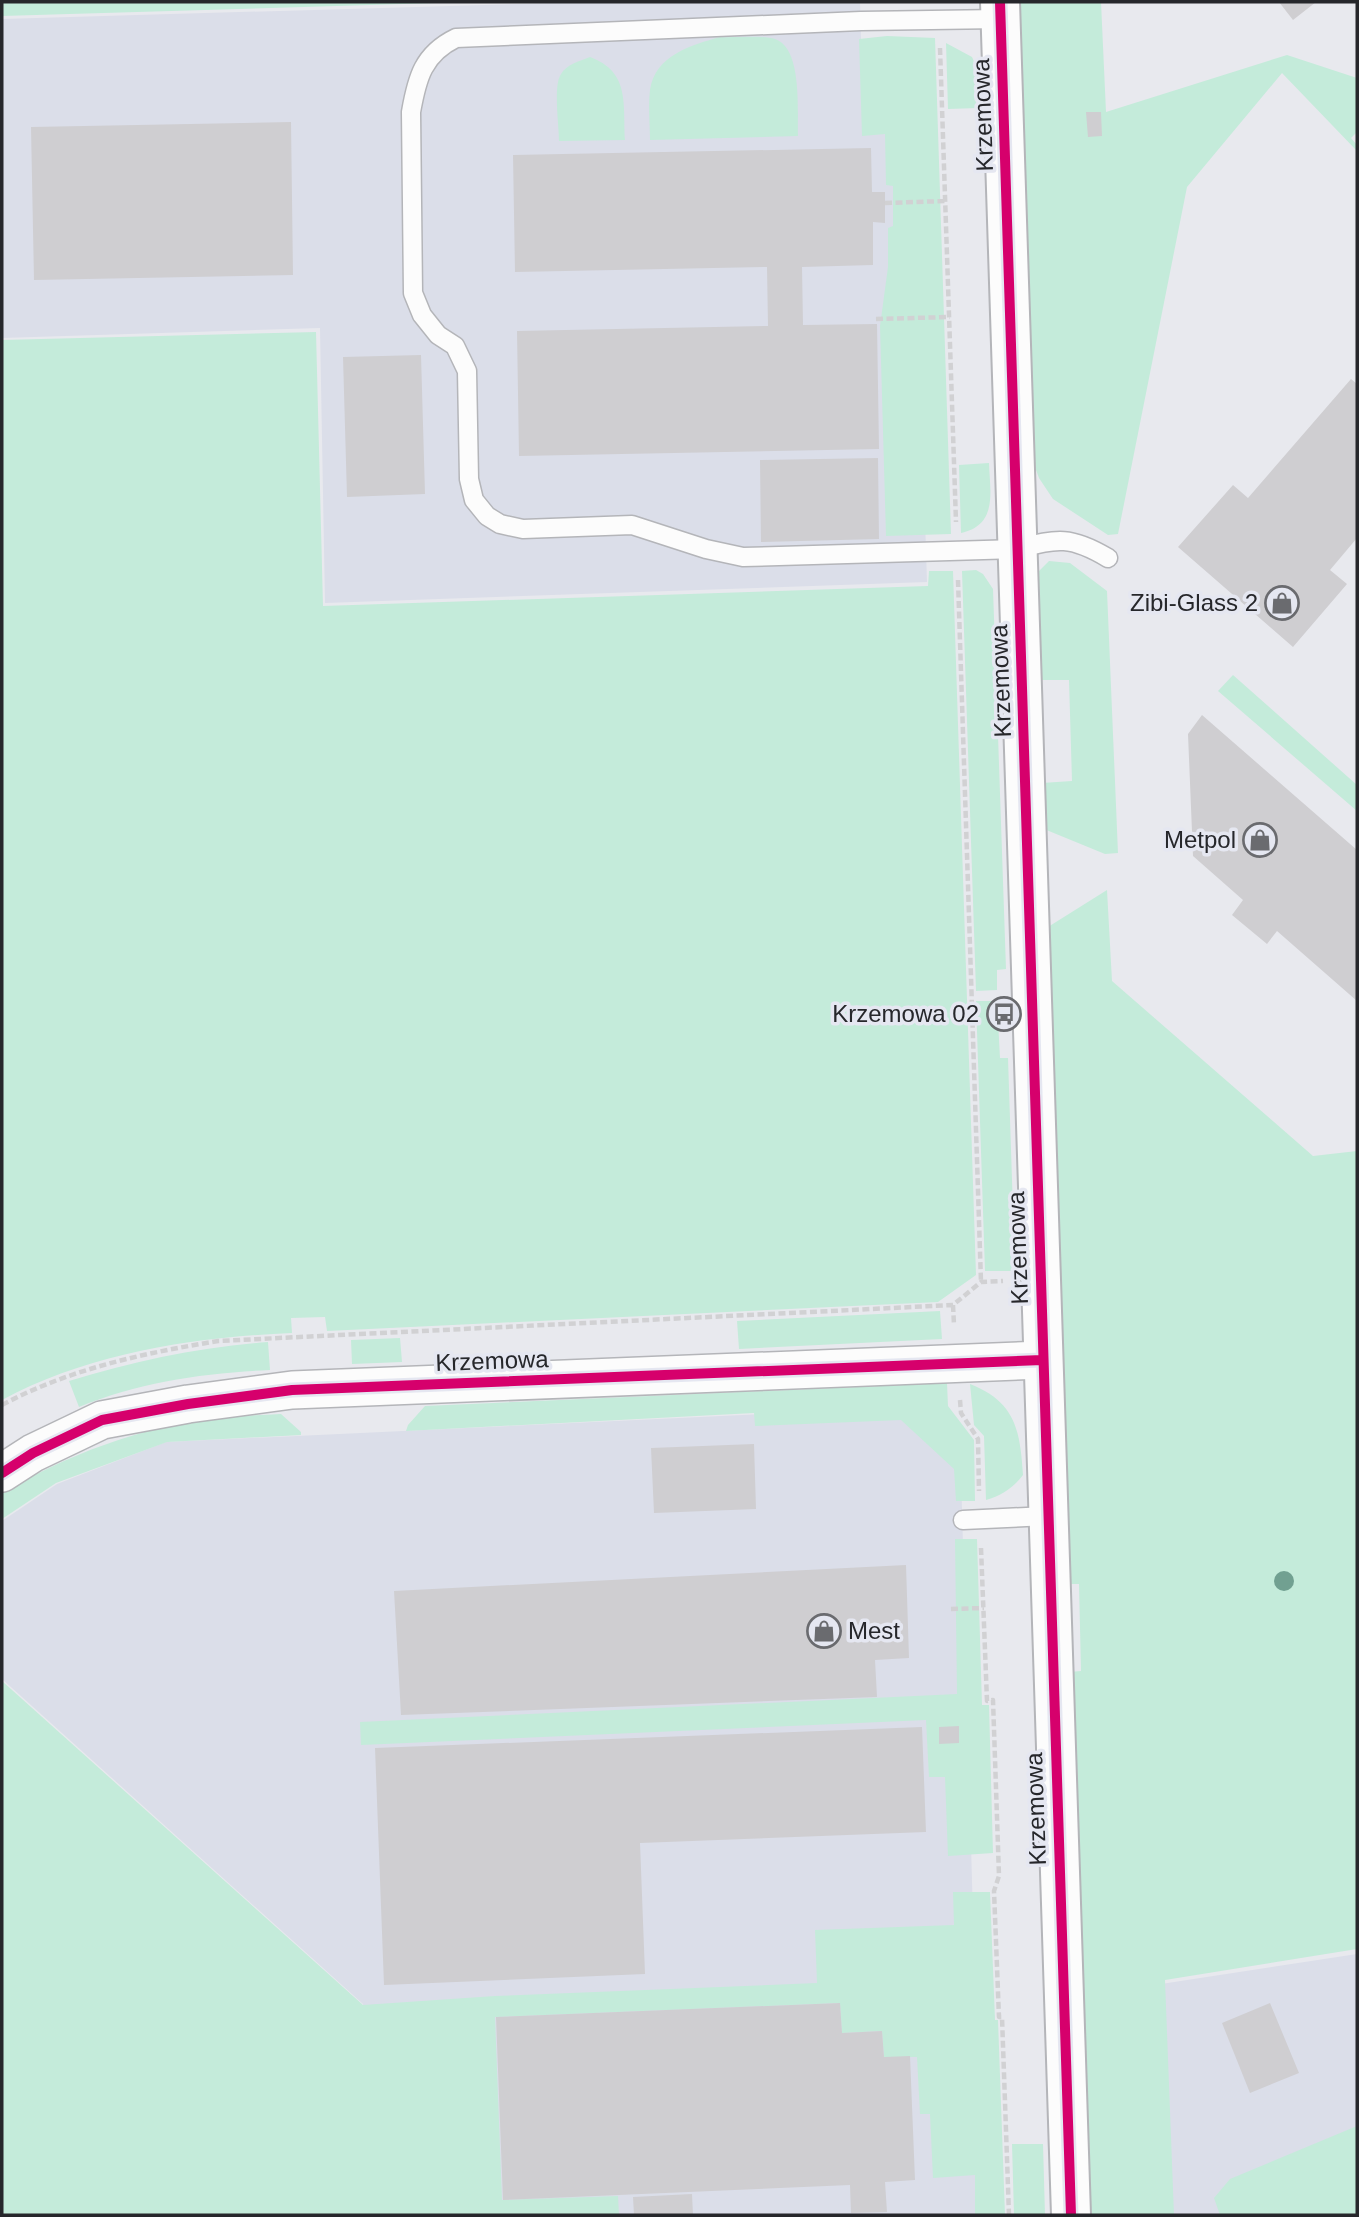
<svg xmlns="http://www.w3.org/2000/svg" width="1359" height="2217" viewBox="0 0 1359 2217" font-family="Arial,sans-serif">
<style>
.built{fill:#dbdee9}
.green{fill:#c4ebda}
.building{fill:#cfced1}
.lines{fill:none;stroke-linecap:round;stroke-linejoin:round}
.lane-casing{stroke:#b4b5b9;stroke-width:21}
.street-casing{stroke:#b4b5b9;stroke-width:40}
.secondary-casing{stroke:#b4b5b9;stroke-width:42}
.path{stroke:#d1d1d3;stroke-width:4.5;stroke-dasharray:7 3.5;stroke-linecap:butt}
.lane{stroke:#fcfcfc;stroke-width:18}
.street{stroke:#fcfcfc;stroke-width:37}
.secondary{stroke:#fcfcfc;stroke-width:38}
.cycleway-casing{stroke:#e5e7f1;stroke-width:15}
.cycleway{stroke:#d6006c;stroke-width:10}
.tree{fill:#71a091}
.labels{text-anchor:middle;stroke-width:7;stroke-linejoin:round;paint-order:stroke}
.street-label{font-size:24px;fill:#26272b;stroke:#e5e7f1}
.poi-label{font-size:24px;fill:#26272b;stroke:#e5e7f1;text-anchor:end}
</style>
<rect width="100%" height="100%" fill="#e8e9ee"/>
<!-- built -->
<path class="built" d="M 586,2 L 860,2 L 861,39 L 915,202 L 927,582 L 325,603 L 320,328 L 2,338 L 2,19 Z
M 895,1408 L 961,1472 L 981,2215 L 370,2215 L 363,2004 L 2,1679 L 2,1521 L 57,1484 L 166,1442 Z
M 1357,1954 L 1357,2215 L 1155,2215 L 1148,1986 Z"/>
<!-- green -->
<path class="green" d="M 2,2 L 469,2 L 2,16 Z
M 1015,2 L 1101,2 L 1106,112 L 1287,55 L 1357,78 L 1357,132 L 1351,138 L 1357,145 L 1357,151 L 1282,73 L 1187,187 L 1118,534 L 1108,535 L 1053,499 L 1039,478 L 1032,459 Z
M 887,36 L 935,38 L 951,534 L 886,536 L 880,326 L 888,267 L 888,228 L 893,226 L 893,186 L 886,185 L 885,134 L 862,136 L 859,39 Z
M 720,37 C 733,38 764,35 775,39 C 803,48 797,112 798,136 L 650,140 C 650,124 648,106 650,90 C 655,55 692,45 720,37 Z
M 946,43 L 972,57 L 976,66 L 978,108 L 948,109 Z
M 590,57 C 630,72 623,103 625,140 L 559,141 C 559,125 553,86 561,74 C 567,64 580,61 590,57 Z
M 316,332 L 323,606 L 928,586 L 929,571 L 953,571 L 976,1275 L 938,1302 L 327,1331 L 325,1317 L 291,1318 L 292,1333 C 194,1337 89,1353 2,1400 L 2,340 Z
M 989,463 C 990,492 998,525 961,533 L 959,465 Z
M 1049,561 L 1070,563 L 1107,591 L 1118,853 L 1105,854 L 1044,829 L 1042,783 L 1072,781 L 1069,680 L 1038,680 L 1036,574 Z
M 976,570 L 983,574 L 993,589 L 1006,969 L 997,970 L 997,990 L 976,991 L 962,571 Z
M 1233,675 L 1357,785 L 1357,811 L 1218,691 Z
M 1107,890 L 1112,981 L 1313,1156 L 1357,1151 L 1357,1949 L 1165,1980 L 1174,2215 L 1087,2215 L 1069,1672 L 1081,1671 L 1079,1584 L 1068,1584 L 1048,927 Z
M 976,1001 L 997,1001 L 1000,1058 L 1008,1058 L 1015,1271 L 985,1271 Z
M 940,1311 L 942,1339 L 739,1349 L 737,1321 Z
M 400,1338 L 402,1362 L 352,1364 L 351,1340 Z
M 268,1342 L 270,1370 C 204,1373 140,1382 79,1407 L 69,1381 C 134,1361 200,1347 268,1342 Z
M 947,1383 L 948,1406 L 974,1440 L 975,1501 L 956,1501 L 954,1469 L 901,1420 L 755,1426 L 754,1413 L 406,1431 L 408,1425 L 425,1406 Z
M 970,1384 C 1016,1402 1020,1431 1023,1475 C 1013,1488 1002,1495 986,1500 L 984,1436 L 974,1425 Z
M 281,1414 L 301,1432 L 301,1435 L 167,1442 L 56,1483 L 2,1519 L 2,1493 C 67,1455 140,1427 216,1418 C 238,1416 260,1415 281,1414 Z
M 955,1539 L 977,1539 L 982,1705 L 989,1705 L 993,1853 L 948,1856 L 945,1777 L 929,1777 L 926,1720 L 361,1745 L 360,1722 L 957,1694 Z
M 2,1681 L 363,2005 L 495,1996 L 817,1983 L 815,1930 L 954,1925 L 953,1892 L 990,1892 L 995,2020 L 998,2020 L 1005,2215 L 975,2215 L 975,2175 L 933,2178 L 930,2114 L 920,2114 L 917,2057 L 884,2057 L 882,2031 L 842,2033 L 840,2003 L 495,2017 L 502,2200 L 618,2196 L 619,2215 L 2,2215 Z
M 1357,2126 L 1357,2215 L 1220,2215 L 1214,2198 L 1230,2179 Z
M 1012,2144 L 1043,2144 L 1045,2215 L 1014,2215 Z"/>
<!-- building -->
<path class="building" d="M 1279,2 L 1316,2 L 1293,20 Z
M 1086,112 L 1101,112 L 1102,136 L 1088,137 Z
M 291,122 L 293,275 L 34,280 L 31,127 Z
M 871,148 L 872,192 L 885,192 L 885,223 L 873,222 L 873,265 L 802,267 L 803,325 L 877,324 L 879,449 L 519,456 L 517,331 L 768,326 L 767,267 L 515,272 L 513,155 Z
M 421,355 L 425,494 L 347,497 L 343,357 Z
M 1351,379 L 1357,384 L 1357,538 L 1330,570 L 1347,584 L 1293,647 L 1178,547 L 1233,485 L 1248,498 Z
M 878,458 L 879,539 L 761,542 L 760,460 Z
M 1202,715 L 1357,850 L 1357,1001 L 1277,931 L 1267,944 L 1232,915 L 1243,900 L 1193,856 L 1188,734 Z
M 754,1444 L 756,1509 L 654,1513 L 651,1448 Z
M 906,1565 L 909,1658 L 875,1660 L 877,1697 L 401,1715 L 394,1591 Z
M 959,1726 L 959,1743 L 939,1744 L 939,1727 Z
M 922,1727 L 926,1832 L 640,1843 L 645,1974 L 384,1985 L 375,1748 Z
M 840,2003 L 842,2033 L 882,2031 L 884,2057 L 910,2056 L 915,2180 L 885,2182 L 887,2212 L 851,2213 L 850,2185 L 503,2200 L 496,2017 Z
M 1270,2003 L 1299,2073 L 1250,2093 L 1222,2023 Z
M 692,2194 L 693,2215 L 634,2215 L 633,2197 Z"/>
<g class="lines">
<!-- lane casing -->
<g class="lane-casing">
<path id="lane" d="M 1001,19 L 861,21 L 456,38 C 423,54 417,78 411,112 L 413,293 L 422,315 L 438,335 L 455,346 L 467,371 L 469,479 L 474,500 L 487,516 L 500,524 L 523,529 L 632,525 L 706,549 L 743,557 L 1018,549 C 1058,538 1071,536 1108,558
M 963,1520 L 1047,1516"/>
</g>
<!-- street casing -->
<g class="street-casing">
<path id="street" d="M 2,1473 L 33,1453 L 102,1420 L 188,1404 L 292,1390 L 1042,1360"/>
</g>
<!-- secondary casing -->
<g class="secondary-casing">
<path id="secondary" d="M 1000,2 L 1071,2215"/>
</g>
<!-- path -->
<path class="path" d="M 940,48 L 956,522
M 885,203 L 946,201
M 876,319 L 950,317
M 958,580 L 981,1282
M 953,1305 L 954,1325
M 960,1400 L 961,1413 L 978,1439 L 979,1491
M 2,1405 C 69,1369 144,1353 218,1341 L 953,1305 L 981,1282 L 1003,1281
M 981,1548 L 987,1701 L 993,1700 L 999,1876 L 994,1891 L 999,2017 L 1002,2017 L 1009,2215
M 951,1609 L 984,1608"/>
<!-- lane -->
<use href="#lane" class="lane"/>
<!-- street -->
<use href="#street" class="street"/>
<!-- secondary -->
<use href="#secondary" class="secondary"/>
<!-- cycleway casing -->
<g class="cycleway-casing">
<path id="cycleway" d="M 1000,2 L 1071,2215
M 2,1473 L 33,1453 L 102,1420 L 188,1404 L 292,1390 L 1042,1360"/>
</g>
<!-- cycleway -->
<use href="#cycleway" class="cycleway"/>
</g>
<!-- trees -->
<circle class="tree" cx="1284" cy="1581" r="10"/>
<!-- icons -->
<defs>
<g id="shop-ring" transform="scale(1.75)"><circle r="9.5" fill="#e5e7f1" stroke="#6a6b6f" stroke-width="1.5"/><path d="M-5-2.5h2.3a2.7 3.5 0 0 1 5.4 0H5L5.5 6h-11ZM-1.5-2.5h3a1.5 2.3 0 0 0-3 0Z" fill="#6a6b6f"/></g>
<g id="bus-ring" transform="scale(1.75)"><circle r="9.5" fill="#e5e7f1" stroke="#6a6b6f" stroke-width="1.5"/><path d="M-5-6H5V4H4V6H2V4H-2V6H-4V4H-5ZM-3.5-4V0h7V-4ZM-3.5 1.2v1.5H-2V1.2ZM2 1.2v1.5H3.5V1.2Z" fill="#6a6b6f"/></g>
</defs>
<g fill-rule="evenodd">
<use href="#shop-ring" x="1282" y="603"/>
<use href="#shop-ring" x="1260" y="840"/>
<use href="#bus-ring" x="1004" y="1014"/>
<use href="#shop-ring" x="824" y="1631"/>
</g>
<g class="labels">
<!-- street labels -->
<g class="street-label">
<text transform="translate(983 115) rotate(-92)" y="8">Krzemowa</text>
<text transform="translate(1001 681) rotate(-92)" y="8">Krzemowa</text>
<text transform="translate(1018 1248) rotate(-92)" y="8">Krzemowa</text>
<text transform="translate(492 1361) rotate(-2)" y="8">Krzemowa</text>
<text transform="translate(1036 1809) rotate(-92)" y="8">Krzemowa</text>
</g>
<!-- poi labels -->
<g class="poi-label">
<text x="1258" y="611">Zibi-Glass 2</text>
<text x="1236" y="848">Metpol</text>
<text x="979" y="1022">Krzemowa 02</text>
<text x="848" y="1639" text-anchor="start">Mest</text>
</g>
</g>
<!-- border -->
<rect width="1359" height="2217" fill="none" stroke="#26272b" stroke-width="7"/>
</svg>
